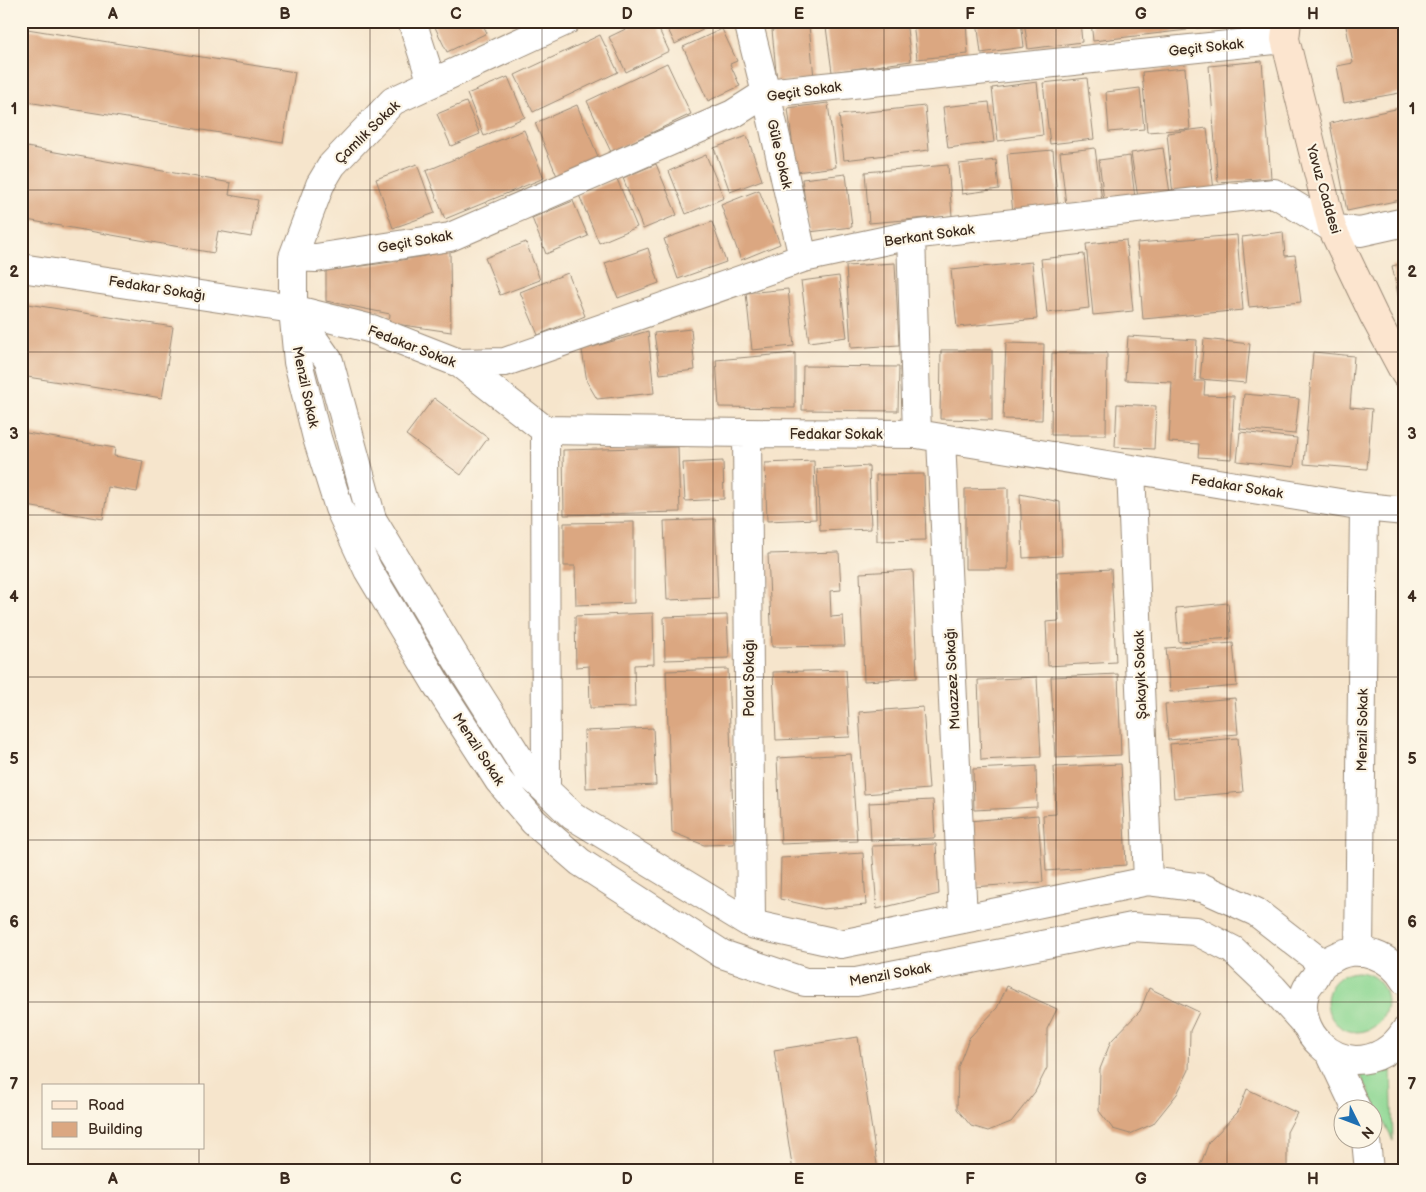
<svg xmlns="http://www.w3.org/2000/svg" width="1426" height="1192" viewBox="0 0 1426 1192" font-family="'Balsamiq Sans',sans-serif">
<style>
.green{fill:#8dd793;stroke:#648058}
.building{fill:#dba781}
.lines{fill:none;stroke-linecap:round;stroke-linejoin:round}
.street-casing{stroke:#988875;stroke-width:30}
.secondary-casing{stroke:#988875;stroke-width:30}
.street{stroke:#fff;stroke-width:28}
.secondary{stroke:#fce5cf;stroke-width:28}
.grid{fill:none;stroke:#3b2a1e;stroke-width:1;stroke-opacity:0.55}
.labels{text-anchor:middle;stroke-width:4.5;stroke-linejoin:round;paint-order:stroke}
.street-label{font-size:14px;fill:#3b2a1e;stroke:#fcf5e5}
.neatline{fill:none;stroke:#3b2a1e;stroke-width:2}
.grid-label{font-size:16px;text-anchor:middle;font-weight:bold;fill:#3b2a1e}
</style>
<rect width="100%" height="100%" fill="#fcf5e5"/>
<filter id="ink" filterUnits="userSpaceOnUse"><feTurbulence type="fractalNoise" baseFrequency=".02" numOctaves="2"/><feDisplacementMap in="SourceGraphic" scale="10" xChannelSelector="R" yChannelSelector="G"/><feConvolveMatrix kernelMatrix="1 2 1 2 8 2 1 2 1" color-interpolation-filters="sRGB"/></filter>
<filter id="wash" filterUnits="userSpaceOnUse"><feTurbulence type="fractalNoise" baseFrequency=".0096" numOctaves="4" result="noise"/><feDisplacementMap in="SourceGraphic" scale="20" xChannelSelector="R" yChannelSelector="G"/><feGaussianBlur stdDeviation="1.12" result="paint"/><feColorMatrix in="noise" values="0 0 0 0 0 0 0 0 0 0 0 0 0 0 0 0 0 1.4 0 .05"/><feComposite in="paint" operator="in"/></filter>
<g filter="url(#wash)">
<rect width="100%" height="100%" fill="#f6e5cc"/>
<!-- green -->
<path class="green" d="M1327 1002a30 30 0 1 1 60 0a30 30 0 1 1-60 0Z
M 1391,1068 L 1393,1141 L 1360,1074 Z"/>
<g id="blocks">
<!-- building -->
<path class="building" d="M 432,21 L 481,21 L 487,33 L 447,52 Z
M 642,21 L 655,21 L 669,51 L 626,72 L 609,37 Z
M 664,21 L 720,21 L 675,44 Z
M 865,21 L 906,21 L 911,61 L 832,72 L 826,27 Z
M 913,21 L 966,21 L 968,54 L 917,59 Z
M 977,21 L 1021,21 L 1024,47 L 981,53 Z
M 1024,21 L 1080,21 L 1082,42 L 1028,49 Z
M 1091,21 L 1186,21 L 1187,30 L 1093,41 Z
M 1196,21 L 1265,21 L 1265,23 L 1196,28 Z
M 1345,21 L 1405,21 L 1405,92 L 1344,103 L 1337,66 L 1353,63 Z
M 809,25 L 814,78 L 777,82 L 772,30 Z
M 21,28 L 295,72 L 283,143 L 21,101 Z
M 722,29 L 737,61 L 730,64 L 740,86 L 708,101 L 683,47 Z
M 600,35 L 618,72 L 533,112 L 515,75 Z
M 1262,61 L 1271,178 L 1218,182 L 1209,66 Z
M 667,63 L 691,114 L 611,152 L 587,101 Z
M 1185,68 L 1190,129 L 1147,132 L 1142,72 Z
M 508,77 L 525,117 L 484,136 L 467,94 Z
M 1087,78 L 1094,139 L 1050,144 L 1043,83 Z
M 1037,82 L 1043,135 L 998,141 L 992,88 Z
M 1140,88 L 1144,129 L 1109,132 L 1106,92 Z
M 466,102 L 480,134 L 451,146 L 437,114 Z
M 989,102 L 994,142 L 948,148 L 943,107 Z
M 828,103 L 836,167 L 796,172 L 788,108 Z
M 577,105 L 599,159 L 557,176 L 535,123 Z
M 925,106 L 929,150 L 844,160 L 839,115 Z
M 1405,107 L 1405,199 L 1347,211 L 1330,123 Z
M 1207,128 L 1214,191 L 1173,196 L 1167,133 Z
M 524,130 L 544,178 L 445,219 L 426,171 Z
M 747,136 L 762,180 L 730,192 L 714,148 Z
M 21,146 L 231,183 L 229,195 L 258,200 L 251,237 L 218,231 L 214,253 L 21,219 Z
M 1095,148 L 1102,201 L 1066,205 L 1060,152 Z
M 1163,148 L 1170,193 L 1138,198 L 1131,153 Z
M 1053,150 L 1058,209 L 1013,213 L 1007,154 Z
M 706,155 L 724,198 L 686,214 L 669,171 Z
M 1130,156 L 1135,198 L 1104,201 L 1099,160 Z
M 996,160 L 999,189 L 962,194 L 959,164 Z
M 417,164 L 435,213 L 393,228 L 376,179 Z
M 656,164 L 677,215 L 643,229 L 623,178 Z
M 948,165 L 952,216 L 869,223 L 865,172 Z
M 846,174 L 852,227 L 809,232 L 802,179 Z
M 617,179 L 637,227 L 599,243 L 579,195 Z
M 759,190 L 780,244 L 741,260 L 721,205 Z
M 573,201 L 588,236 L 546,254 L 532,218 Z
M 712,222 L 726,262 L 678,279 L 664,239 Z
M 1283,232 L 1285,256 L 1295,255 L 1301,302 L 1249,307 L 1242,237 Z
M 1237,235 L 1243,310 L 1143,319 L 1137,243 Z
M 1126,240 L 1133,311 L 1093,315 L 1086,244 Z
M 526,242 L 540,280 L 500,295 L 485,258 Z
M 648,248 L 659,283 L 618,298 L 605,263 Z
M 450,251 L 451,332 L 389,323 L 390,314 L 326,301 L 326,271 L 391,262 Z
M 1084,254 L 1089,308 L 1047,313 L 1041,259 Z
M 1032,262 L 1037,319 L 957,327 L 951,270 Z
M 895,263 L 899,345 L 851,348 L 846,266 Z
M 1405,263 L 1405,322 L 1404,323 L 1392,266 Z
M 568,273 L 585,316 L 538,335 L 520,292 Z
M 839,276 L 847,337 L 809,342 L 801,281 Z
M 788,289 L 794,346 L 752,350 L 746,293 Z
M 21,303 L 173,327 L 162,398 L 21,376 Z
M 691,329 L 695,370 L 660,374 L 654,333 Z
M 648,331 L 654,393 L 597,399 L 587,382 L 582,350 Z
M 1128,336 L 1197,340 L 1195,381 L 1205,381 L 1204,395 L 1234,396 L 1231,459 L 1198,457 L 1199,444 L 1169,442 L 1172,382 L 1125,380 Z
M 1204,339 L 1250,344 L 1246,383 L 1200,379 Z
M 1006,343 L 1044,344 L 1042,420 L 1003,419 Z
M 941,350 L 992,350 L 992,420 L 940,419 Z
M 1313,352 L 1354,356 L 1350,407 L 1372,409 L 1367,469 L 1304,464 Z
M 795,353 L 795,408 L 719,407 L 716,360 Z
M 1052,353 L 1107,353 L 1106,435 L 1051,435 Z
M 803,366 L 899,367 L 898,411 L 802,410 Z
M 1244,394 L 1299,399 L 1295,434 L 1240,429 Z
M 434,398 L 488,438 L 461,475 L 406,435 Z
M 1117,404 L 1156,406 L 1154,449 L 1115,447 Z
M 21,432 L 115,448 L 114,456 L 143,461 L 137,492 L 108,487 L 103,519 L 21,505 Z
M 1240,432 L 1297,438 L 1294,467 L 1237,461 Z
M 678,447 L 680,512 L 564,515 L 563,450 Z
M 723,461 L 724,499 L 685,501 L 683,463 Z
M 814,461 L 816,519 L 767,521 L 765,463 Z
M 869,466 L 871,529 L 820,531 L 817,469 Z
M 924,474 L 926,540 L 877,541 L 876,475 Z
M 1008,488 L 1008,569 L 965,569 L 965,489 Z
M 1020,494 L 1060,502 L 1062,556 L 1023,558 Z
M 715,519 L 718,598 L 667,600 L 664,521 Z
M 634,522 L 634,603 L 576,605 L 575,566 L 564,566 L 564,523 Z
M 839,552 L 841,590 L 830,591 L 831,617 L 843,616 L 845,646 L 772,647 L 768,554 Z
M 1111,569 L 1116,662 L 1048,666 L 1046,622 L 1059,621 L 1057,572 Z
M 913,570 L 917,678 L 864,681 L 860,573 Z
M 1228,603 L 1231,638 L 1179,642 L 1176,608 Z
M 653,613 L 654,664 L 634,665 L 635,707 L 590,708 L 589,666 L 576,667 L 575,616 Z
M 727,615 L 729,658 L 665,660 L 664,617 Z
M 1233,643 L 1237,686 L 1170,692 L 1166,648 Z
M 728,669 L 734,844 L 704,845 L 672,832 L 666,671 Z
M 846,670 L 850,737 L 776,740 L 773,672 Z
M 1118,674 L 1121,755 L 1055,758 L 1051,677 Z
M 1037,677 L 1041,757 L 981,760 L 978,680 Z
M 1235,698 L 1238,734 L 1168,740 L 1165,704 Z
M 923,707 L 929,789 L 864,794 L 859,712 Z
M 653,728 L 656,785 L 586,788 L 584,731 Z
M 1238,738 L 1243,792 L 1174,798 L 1170,744 Z
M 851,754 L 857,841 L 781,844 L 777,758 Z
M 1121,764 L 1126,865 L 1046,871 L 1043,815 L 1056,814 L 1054,767 Z
M 1036,766 L 1037,807 L 974,810 L 973,769 Z
M 933,800 L 935,838 L 871,841 L 869,803 Z
M 1038,815 L 1043,882 L 973,887 L 969,821 Z
M 936,844 L 939,894 L 877,909 L 872,846 Z
M 863,853 L 866,905 L 823,909 L 780,899 L 781,858 Z
M 1007,986 L 1057,1009 L 1047,1029 L 1047,1068 L 1035,1092 L 1011,1122 L 988,1131 L 971,1126 L 957,1109 L 958,1067 L 969,1038 L 997,1008 Z
M 1149,988 L 1199,1012 L 1190,1031 L 1189,1070 L 1177,1094 L 1153,1124 L 1130,1134 L 1113,1129 L 1099,1111 L 1100,1069 L 1111,1041 L 1140,1011 Z
M 858,1037 L 878,1171 L 793,1171 L 774,1050 Z
M 1247,1089 L 1297,1113 L 1287,1132 L 1287,1171 L 1198,1171 L 1209,1142 L 1238,1112 Z"/>
</g>
</g>
<g filter="url(#ink)">
<use href="#blocks" fill-opacity="0" stroke="#988875" stroke-width="1"/>
<g class="lines">
<!-- street casing -->
<g class="street-casing">
<path id="street" d="M 412,21 L 432,83
M 566,21 L 393,101 L 332,165 L 320,185 L 293,257 L 293,309 L 298,362 L 317,438 L 339,508 L 368,570 L 437,685 L 499,781 L 534,822 L 580,862 L 722,954 L 805,982 L 856,982 L 1132,927 L 1196,931 L 1233,950 L 1273,988 L 1307,1026
M 748,21 L 766,93 L 803,258
M 911,235 L 917,434
M 293,257 L 316,258 L 450,237 L 733,114 L 766,93 L 1285,39
M 21,268 L 293,309 L 372,329 L 459,363 L 545,430 L 747,433 L 917,434 L 1364,507 L 1405,511
M 293,310 L 329,361 L 372,519 L 460,665 L 529,774 L 573,816 L 751,924 L 841,944 L 963,919 L 1148,881 L 1203,888 L 1256,912 L 1323,964
M 459,363 L 505,362 L 803,258 L 911,235 L 1274,193 L 1332,228 L 1360,232 L 1405,222
M 545,430 L 546,790
M 747,433 L 751,924
M 941,439 L 963,919
M 1131,469 L 1148,881
M 1359,952 L 1364,507
M 1405,981 C 1391,956 1359,943 1333,958 C 1330,960 1326,961 1323,964 C 1320,967 1317,973 1315,977 C 1312,981 1306,987 1305,993 C 1299,1011 1307,1033 1321,1045 C 1330,1054 1341,1059 1355,1060 C 1377,1060 1393,1050 1405,1031
M 1330,1053 L 1357,1110
M 1366,1140 L 1369,1171"/>
</g>
<!-- secondary casing -->
<g class="secondary-casing">
<path id="secondary" d="M 1287,21 L 1285,39 L 1332,228 L 1374,316 L 1405,374"/>
</g>
<!-- street -->
<use href="#street" class="street"/>
<!-- secondary -->
<use href="#secondary" class="secondary"/>
</g>
</g>
<!-- grid -->
<path class="grid" d="M 199,21 L 199,1086M 370,21 L 370,1171M 542,21 L 542,1171M 713,21 L 713,1171M 884,21 L 884,1171M 1056,21 L 1056,1171M 1227,21 L 1227,1171M 21,190 L 1405,190M 21,352 L 1405,352M 21,515 L 1405,515M 21,677 L 1405,677M 21,840 L 1405,840M 21,1002 L 1405,1002M 199,1148 L 199,1171"/>
<g class="labels">
<!-- street labels -->
<g class="street-label">
<text transform="translate(1206 47) rotate(-6)" y="5">Geçit Sokak</text>
<text transform="translate(804 91) rotate(-8)" y="5">Geçit Sokak</text>
<text transform="translate(367 132) rotate(-44)" y="5">Çamlık Sokak</text>
<text transform="translate(780 154) rotate(77)" y="5">Güle Sokak</text>
<text transform="translate(1324 189) rotate(74)" y="5">Yavuz Caddesi</text>
<text transform="translate(929 235) rotate(-8)" y="5">Berkant Sokak</text>
<text transform="translate(415 241) rotate(-10)" y="5">Geçit Sokak</text>
<text transform="translate(157 288) rotate(9)" y="5">Fedakar Sokağı</text>
<text transform="translate(412 346) rotate(21)" y="5">Fedakar Sokak</text>
<text transform="translate(306 387) rotate(78)" y="5">Menzil Sokak</text>
<text x="836" y="439">Fedakar Sokak</text>
<text transform="translate(1237 486) rotate(9)" y="5">Fedakar Sokak</text>
<text transform="translate(1140 675) rotate(-92)" y="5">Şakayık Sokak</text>
<text transform="translate(749 678) rotate(-90)" y="5">Polat Sokağı</text>
<text transform="translate(952 679) rotate(-93)" y="5">Muazzez Sokağı</text>
<text transform="translate(1362 730) rotate(-89)" y="5">Menzil Sokak</text>
<text transform="translate(479 749) rotate(57)" y="5">Menzil Sokak</text>
<text transform="translate(890 974) rotate(-10)" y="5">Menzil Sokak</text>
</g>
</g>
<!-- margin -->
<rect width="1426" height="1192" fill="none" stroke="#fcf5e5" stroke-width="55"/>
<!-- legend -->
<rect x="42" y="1084" width="162" height="65" fill="#fcf5e5" stroke="#afa495"/>
<rect x="52" y="1101" width="25" height="8" fill="#fce5cf" stroke="#afa495"/>
<text x="88" y="1110" font-size="15" fill="#3b2a1e">Road</text>
<rect x="52" y="1122" width="25" height="15" fill="#dba781" stroke="#afa495"/>
<text x="88" y="1134" font-size="15" fill="#3b2a1e">Building</text>
<!-- north arrow -->
<g transform="translate(1358 1124) rotate(132)"><circle r="24" fill="#fcf5e5" stroke="#afa495"/>
<path d="M0-4L9 19L0 12L-9 19Z" fill="#1f6fb2"/>
<text y="-8" font-size="14" font-weight="bold" text-anchor="middle" fill="#3b2a1e">N</text>
</g>
<rect x="28" y="28" width="1370" height="1136" class="neatline"/>
<g class="grid-label">
<text x="113" y="19">A</text>
<text x="285" y="19">B</text>
<text x="456" y="19">C</text>
<text x="627" y="19">D</text>
<text x="799" y="19">E</text>
<text x="970" y="19">F</text>
<text x="1141" y="19">G</text>
<text x="1313" y="19">H</text>
<text x="14" y="114">1</text>
<text x="1412" y="114">1</text>
<text x="14" y="277">2</text>
<text x="1412" y="277">2</text>
<text x="14" y="439">3</text>
<text x="1412" y="439">3</text>
<text x="14" y="602">4</text>
<text x="1412" y="602">4</text>
<text x="14" y="764">5</text>
<text x="1412" y="764">5</text>
<text x="14" y="927">6</text>
<text x="1412" y="927">6</text>
<text x="14" y="1089">7</text>
<text x="1412" y="1089">7</text>
<text x="113" y="1184">A</text>
<text x="285" y="1184">B</text>
<text x="456" y="1184">C</text>
<text x="627" y="1184">D</text>
<text x="799" y="1184">E</text>
<text x="970" y="1184">F</text>
<text x="1141" y="1184">G</text>
<text x="1313" y="1184">H</text>
</g>
</svg>
